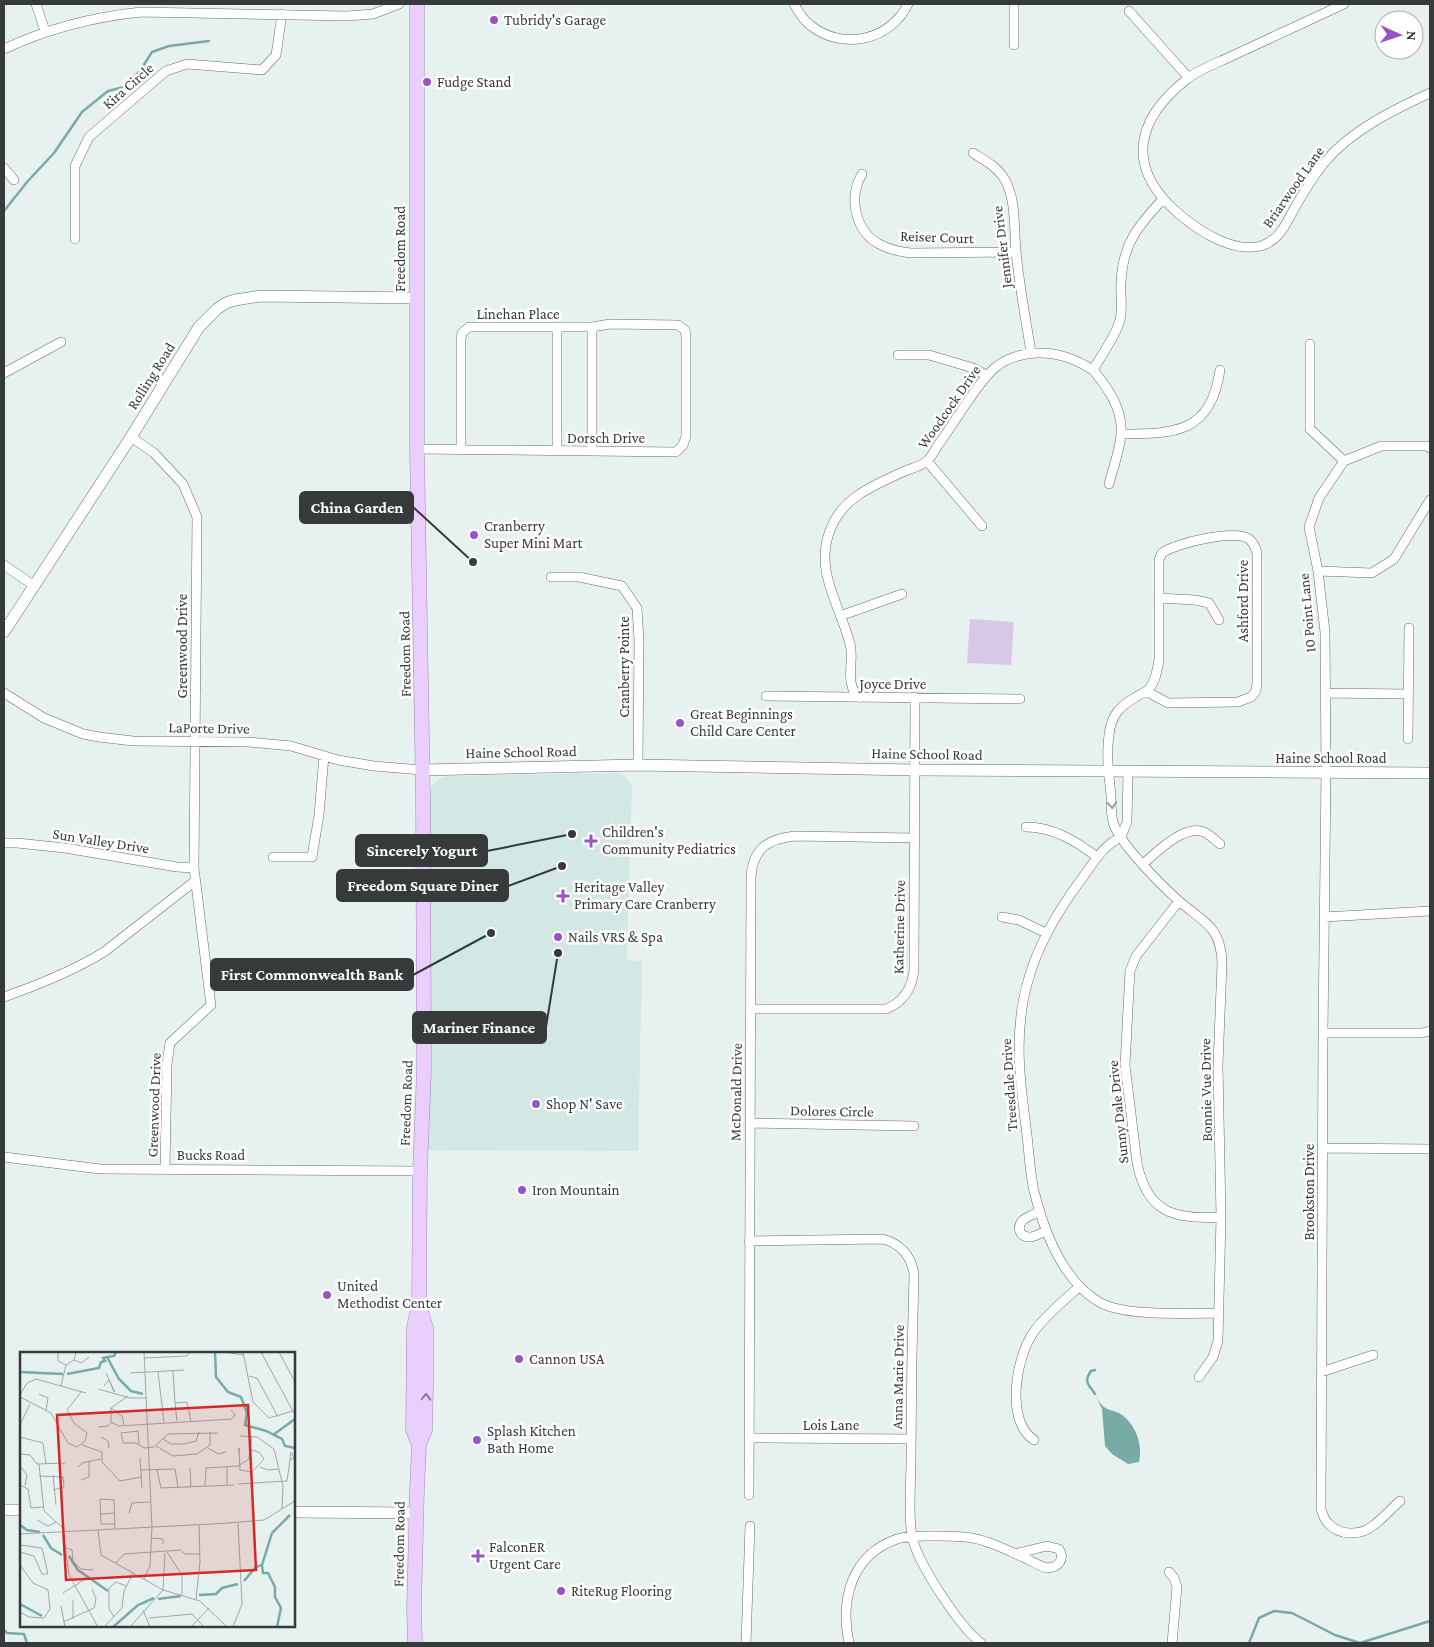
<svg xmlns="http://www.w3.org/2000/svg" width="1434" height="1647" viewBox="0 0 1434 1647" font-family="'Crimson Pro',serif">
<style>
.built{fill:#d3e7e5}
.green{fill:#d8c7e7}
.water{fill:#79aba6}
.lines{fill:none;stroke-linecap:round;stroke-linejoin:round}
.stream{stroke:#79aba6;stroke-width:2.5}
.street-casing{stroke:#646d6c;stroke-width:10}
.secondary-casing{stroke:#646d6c;stroke-width:12}
.primary-casing{stroke:#a286b9;stroke-width:15}
.street{stroke:#fff;stroke-width:9}
.secondary{stroke:#fff;stroke-width:11}
.primary{stroke:#eacffe;stroke-width:14}
.oneway{stroke:#9a9c9c}
.oneway2{stroke:#877d92}
.poi-dot{fill:#9a53c7;stroke:#fff;stroke-width:2}
.labels{text-anchor:middle;stroke-width:5;stroke-linejoin:round;paint-order:stroke}
.poi-label{font-size:15px;fill:#363a3a;stroke:#fff;text-anchor:start}
.street-label{font-size:15px;fill:#363a3a;stroke:#fff}
.inset-river{fill:none;stroke:#79aba6;stroke-width:2.5}
.inset-road{fill:none;stroke:#a0a8a7;stroke-width:1}
.view{fill:#d62828;fill-opacity:0.15;stroke:#d62828;stroke-width:2.5}
.inset-edge{fill:none;stroke:#363a3a;stroke-width:2.5}
.leader{fill:none;stroke:#363a3a;stroke-width:2}
.callout-dot{fill:#363a3a;stroke:#fff;stroke-width:2}
.callout{fill:#363a3a;stroke:#363a3a;stroke-width:2}
.callout-label{font-size:16px;text-anchor:middle;font-weight:bold;fill:#fff}
</style>
<rect width="100%" height="100%" fill="#e7f2f0"/>
<!-- built -->
<path class="built" d="M 618,773 L 627,778 L 632,787 L 627,960 L 642,961 L 638,1151 L 426,1150 L 430,789 L 432,785 L 441,778 L 448,776 Z"/>
<!-- green -->
<path class="green" d="M 970,619 L 1014,622 L 1011,665 L 967,663 Z"/>
<!-- water -->
<path class="water" d="M 1095,1394 C 1097,1398 1100,1404 1104,1407 C 1108,1410 1115,1411 1119,1413 C 1136,1423 1143,1445 1139,1462 L 1128,1464 L 1112,1454 L 1105,1446 L 1102,1409 Z"/>
<g class="lines">
<!-- stream -->
<path class="stream" d="M 4,211 L 27,182 L 54,153 L 82,112 L 108,91 L 124,87 L 140,71 L 152,52 L 169,46 L 209,41
M 1095,1370 L 1091,1371 C 1083,1383 1089,1384 1095,1394
M 4,1630 L 7,1633 L 24,1634 L 27,1643
M 1249,1643 L 1259,1618 L 1274,1611 L 1292,1613 L 1335,1635 L 1360,1643 L 1430,1621"/>
<!-- street casing -->
<g class="street-casing">
<path id="street" d="M 36,4 L 45,31
M 794,4 C 798,11 803,20 810,25 C 842,51 890,41 908,4
M 1344,4 C 1307,21 1271,38 1234,55 C 1220,62 1199,69 1187,79 C 1135,120 1125,168 1179,214 C 1199,231 1232,253 1261,246 C 1267,244 1275,239 1279,234 C 1285,227 1289,218 1293,211 C 1302,195 1312,178 1324,163 C 1350,131 1393,110 1430,93
M 1129,11 L 1188,77
M 1014,45 L 1014,4
M 4,49 C 49,28 92,17 141,12 L 347,16 L 373,14 L 399,4
M 973,153 C 984,160 998,167 1005,180 C 1016,199 1014,229 1016,251 C 1019,285 1026,319 1031,353
M 4,168 L 14,180
M 862,174 C 848,198 855,232 881,245 C 891,250 901,252 911,253 L 1016,252
M 75,239 L 75,166 L 89,137 L 166,71 L 187,64 L 262,70 L 276,55 L 282,14
M 1310,344 L 1310,429 L 1344,461
M 898,355 L 929,355 L 973,368 L 986,375
M 1093,370 C 1108,388 1123,409 1121,434 C 1120,450 1113,468 1109,484
M 4,373 L 61,342
M 1121,434 C 1175,434 1211,433 1220,370
M 131,437 L 154,453 L 183,484 L 197,517 L 194,868 L 211,1005 L 170,1043 L 167,1064 L 165,1169
M 417,449 L 676,452 L 683,445 L 686,436 L 686,336 L 685,330 L 678,325 L 610,324 L 592,327 L 469,327 L 462,333 L 461,339 L 461,449
M 557,451 L 557,327
M 592,451 L 592,327
M 927,461 L 982,526
M 1344,461 L 1319,498 L 1309,527 L 1318,571 L 1325,632 L 1326,773 L 1323,1033 L 1321,1509 C 1323,1514 1324,1520 1328,1523 C 1339,1536 1361,1536 1374,1525 C 1383,1518 1391,1509 1400,1501
M 1344,461 L 1381,446 L 1427,446 L 1430,448
M 4,565 L 33,585
M 1318,571 L 1372,573 L 1394,559 L 1430,500
M 551,577 L 579,577 L 622,586 L 637,608 L 639,640 L 638,765
M 1159,598 L 1195,600 L 1209,603 L 1219,620
M 840,616 L 902,594
M 1146,691 L 1168,703 L 1238,702 L 1251,697 L 1256,691 L 1257,683 L 1257,553 C 1255,547 1254,543 1249,539 C 1236,529 1175,543 1162,553 L 1159,560 L 1159,660 C 1157,670 1156,681 1149,689 C 1146,692 1140,694 1136,697 C 1120,706 1111,715 1109,735 C 1106,755 1109,776 1111,796 C 1111,804 1111,814 1113,822 C 1118,842 1162,886 1179,901 C 1203,922 1221,926 1222,963 L 1218,1065 L 1221,1217 L 1218,1341 L 1213,1357 L 1199,1377
M 4,693 L 44,718 L 83,734 L 99,737 L 133,741 L 248,742 L 291,746 L 338,760 L 374,766 L 422,770
M 1325,693 L 1408,694
M 766,696 L 1020,699
M 860,698 C 843,684 855,662 850,644 C 840,605 813,569 831,528 C 844,495 878,484 907,470 C 914,468 923,465 928,460 C 933,455 936,447 941,441 C 950,428 959,414 968,401 C 987,373 1000,355 1036,353 C 1057,352 1076,359 1093,370 C 1102,354 1115,338 1120,320 C 1123,307 1120,294 1121,282 C 1123,243 1138,226 1163,199
M 1408,739 L 1409,628
M 1026,827 C 1053,827 1076,841 1097,857
M 1121,837 C 1102,846 1093,864 1080,881 C 1058,911 1038,944 1028,981 C 1013,1032 1020,1083 1027,1135 C 1029,1153 1030,1173 1034,1191 C 1044,1231 1062,1280 1099,1302 C 1124,1317 1189,1313 1219,1313
M 1121,837 L 1127,822 L 1128,771
M 4,843 L 17,843 L 65,848 L 177,867 L 194,868
M 273,857 L 312,857 L 319,815 L 324,756
M 1143,864 C 1157,852 1184,824 1204,832 C 1210,835 1215,840 1220,844
M 1179,901 L 1136,956 L 1130,971 L 1125,1065 L 1137,1163 C 1147,1213 1175,1220 1221,1217
M 1002,917 L 1019,920 L 1046,933
M 1324,917 L 1430,911
M 4,997 C 38,985 73,971 104,952 L 195,881
M 751,1009 L 886,1009 C 904,1002 912,988 914,970 L 915,697
M 1323,1033 L 1422,1033 L 1430,1031
M 750,1123 L 914,1126
M 1323,1148 L 1430,1149
M 4,1157 L 100,1169 L 420,1171
M 1040,1211 C 1035,1214 1026,1217 1022,1221 C 1016,1229 1021,1238 1031,1237 C 1036,1236 1041,1233 1046,1231
M 749,1241 L 883,1239 C 901,1244 911,1256 914,1274 C 912,1336 911,1398 911,1460 C 911,1482 908,1516 912,1536 C 917,1563 960,1627 981,1643
M 1321,1372 L 1373,1355
M 750,1438 L 911,1439
M 1034,1440 C 1005,1421 1016,1358 1033,1333 C 1043,1318 1065,1299 1079,1287
M 749,1495 L 751,877 C 753,848 768,839 795,836 L 914,838
M 1169,1572 L 1174,1578 L 1177,1587 L 1172,1643
M 746,1643 L 750,1526
M 849,1643 C 840,1600 851,1555 897,1539 C 910,1535 925,1536 939,1536 C 951,1536 965,1536 977,1539 C 994,1543 1011,1552 1027,1559 C 1034,1562 1040,1567 1048,1568 C 1059,1567 1065,1559 1059,1549 L 1047,1546 L 1015,1554"/>
</g>
<!-- secondary casing -->
<g class="secondary-casing">
<path id="secondary" d="M 4,632 L 131,437 L 199,327 L 217,309 L 226,303 L 235,300 L 261,296 L 416,298
M 422,770 L 638,765 L 915,770 L 1430,773
M 4,1510 L 21,1510
M 294,1512 L 416,1513"/>
</g>
<!-- primary casing -->
<g class="primary-casing">
<path id="primary" d="M 417,4 L 417,449 L 423,797 L 424,1070 L 420,1171 L 419,1304 L 414,1327 L 413,1430 L 419,1445
M 415,1643 L 414,1609 L 417,1490 L 419,1445 L 425,1430 L 426,1386 L 426,1327 L 419,1306"/>
</g>
<!-- street -->
<use href="#street" class="street"/>
<!-- secondary -->
<use href="#secondary" class="secondary"/>
<!-- primary -->
<use href="#primary" class="primary"/>
</g>
<!-- one-way arrows -->
<defs><path id="oneway-chevron" d="M-2-3.5L2.5 0L-2 3.5" fill="none" stroke-width="1.6" stroke-linecap="round" stroke-linejoin="round" transform="scale(1.25)"/></defs>
<use class="oneway" href="#oneway-chevron" transform="translate(1112 805) rotate(86)"/>
<use class="oneway2" href="#oneway-chevron" transform="translate(426 1397) rotate(-89)"/>
<!-- markers -->
<g class="poi-dot">
<circle cx="494" cy="20" r="5"/>
<circle cx="427" cy="82" r="5"/>
<circle cx="474" cy="535" r="5"/>
<circle cx="680" cy="723" r="5"/>
<path d="M588.5 833.5h5v5h5v5h-5v5h-5v-5h-5v-5h5z"/>
<path d="M560.5 888.5h5v5h5v5h-5v5h-5v-5h-5v-5h5z"/>
<circle cx="558" cy="937" r="5"/>
<circle cx="536" cy="1104" r="5"/>
<circle cx="522" cy="1190" r="5"/>
<circle cx="327" cy="1295" r="5"/>
<circle cx="519" cy="1359" r="5"/>
<circle cx="477" cy="1440" r="5"/>
<path d="M475.5 1548.5h5v5h5v5h-5v5h-5v-5h-5v-5h5z"/>
<circle cx="561" cy="1591" r="5"/>
</g>
<g class="labels">
<!-- poi labels -->
<g class="poi-label">
<text x="504" y="25">Tubridy's Garage</text>
<text x="437" y="87">Fudge Stand</text>
<text x="484" y="531">Cranberry<tspan x="484" dy="17">Super Mini Mart</tspan></text>
<text x="690" y="719">Great Beginnings<tspan x="690" dy="17">Child Care Center</tspan></text>
<text x="602" y="837">Children's<tspan x="602" dy="17">Community Pediatrics</tspan></text>
<text x="574" y="892">Heritage Valley<tspan x="574" dy="17">Primary Care Cranberry</tspan></text>
<text x="568" y="942">Nails VRS &amp; Spa</text>
<text x="546" y="1109">Shop N' Save</text>
<text x="532" y="1195">Iron Mountain</text>
<text x="337" y="1291">United<tspan x="337" dy="17">Methodist Center</tspan></text>
<text x="529" y="1364">Cannon USA</text>
<text x="487" y="1436">Splash Kitchen<tspan x="487" dy="17">Bath Home</tspan></text>
<text x="489" y="1552">FalconER<tspan x="489" dy="17">Urgent Care</tspan></text>
<text x="571" y="1596">RiteRug Flooring</text>
</g>
<!-- street labels -->
<g class="street-label">
<text transform="translate(128 86) rotate(-41)" y="5">Kira Circle</text>
<text transform="translate(1293 187) rotate(-55)" y="5">Briarwood Lane</text>
<text transform="translate(937 237) rotate(2)" y="5">Reiser Court</text>
<text transform="translate(1002 247) rotate(-97)" y="5">Jennifer Drive</text>
<text transform="translate(400 249) rotate(-90)" y="5">Freedom Road</text>
<text x="518" y="319">Linehan Place</text>
<text transform="translate(151 376) rotate(-58)" y="5">Rolling Road</text>
<text transform="translate(949 407) rotate(-55)" y="5">Woodcock Drive</text>
<text x="606" y="443">Dorsch Drive</text>
<text transform="translate(1243 601) rotate(-90)" y="5">Ashford Drive</text>
<text transform="translate(1307 613) rotate(-95)" y="5">10 Point Lane</text>
<text transform="translate(182 646) rotate(-90)" y="5">Greenwood Drive</text>
<text transform="translate(405 654) rotate(-91)" y="5">Freedom Road</text>
<text transform="translate(624 667) rotate(-90)" y="5">Cranberry Pointe</text>
<text x="893" y="689">Joyce Drive</text>
<text transform="translate(209 728) rotate(1)" y="5">LaPorte Drive</text>
<text transform="translate(521 752) rotate(-1)" y="5">Haine School Road</text>
<text transform="translate(927 754) rotate(1)" y="5">Haine School Road</text>
<text x="1331" y="763">Haine School Road</text>
<text transform="translate(101 841) rotate(9)" y="5">Sun Valley Drive</text>
<text transform="translate(899 927) rotate(-89)" y="5">Katherine Drive</text>
<text transform="translate(1009 1085) rotate(-94)" y="5">Treesdale Drive</text>
<text transform="translate(1206 1090) rotate(-91)" y="5">Bonnie Vue Drive</text>
<text transform="translate(736 1092) rotate(-89)" y="5">McDonald Drive</text>
<text transform="translate(406 1103) rotate(-88)" y="5">Freedom Road</text>
<text transform="translate(154 1105) rotate(-88)" y="5">Greenwood Drive</text>
<text transform="translate(832 1111) rotate(1)" y="5">Dolores Circle</text>
<text transform="translate(1118 1112) rotate(-96)" y="5">Sunny Dale Drive</text>
<text x="211" y="1160">Bucks Road</text>
<text transform="translate(1309 1192) rotate(-90)" y="5">Brookston Drive</text>
<text transform="translate(898 1377) rotate(-89)" y="5">Anna Marie Drive</text>
<text x="831" y="1430">Lois Lane</text>
<text transform="translate(399 1544) rotate(-89)" y="5">Freedom Road</text>
</g>
</g>
<!-- overview -->
<g transform="translate(20 1352)">
<rect width="275" height="275" fill="#e7f2f0"/>
<path class="inset-river" d="M 195,0 L 196,25 L 208,40 L 221,45 L 227,61 L 225,73 L 246,79 L 262,87 L 265,94 L 275,96M 87,5 L 99,27 L 111,39 L 123,42M 0,20 L 43,22M 47,22 L 79,16 L 81,10 L 85,9 L 83,6 L 94,4 L 96,0M 253,83 L 275,67M 0,173 L 7,178 L 20,180M 23,183 L 31,196 L 42,203M 49,204 L 58,218 L 88,239M 224,229 L 235,216 L 243,212M 179,243 L 196,242 L 202,236 L 218,232M 138,247 L 161,244M 0,252 L 22,264M 93,275 L 118,253 L 134,246M 257,275 L 261,256 L 255,245 L 255,235 L 248,221 L 243,221 L 242,213 L 252,181 L 270,163"/>
<path class="inset-road" d="M 38,0 L 38,9 L 46,13M 124,0 L 132,175 L 130,214 L 124,227M 203,0 L 224,3M 223,0 L 233,50 L 249,66 L 273,59M 241,0 L 275,63M 259,0 L 275,30M 124,6 L 167,4 L 170,0M 54,8 L 61,11 L 69,5M 46,13 L 54,8 L 56,0M 153,19 L 155,51M 138,20 L 144,70M 110,21 L 164,18M 229,24 L 237,26 L 258,65M 41,34 L 46,13M 84,34 L 89,28 L 86,21M 78,37 L 110,46 L 126,46M 94,40 L 89,28 L 95,40M 19,42 L 28,46 L 26,58M 0,43 L 7,31 L 16,27 L 66,41M 0,45 L 31,61 L 48,91 L 57,95 L 65,89 L 67,81 L 54,71 L 47,58 L 61,40M 91,56 L 102,64 L 104,73M 157,69 L 155,51 L 167,50 L 171,69M 91,70 L 99,74 L 212,67 L 215,63 L 211,58M 91,70 L 91,56 L 108,44M 0,73 L 10,52M 78,75 L 88,74 L 91,70M 220,84 L 237,85 L 254,97 L 263,134 L 262,157M 0,85 L 23,91 L 26,112M 81,85 L 88,89 L 89,96M 143,87 L 151,92 L 164,92 L 176,89 L 179,80M 119,92 L 118,79 L 101,81 L 103,91 L 116,91 L 124,96 L 134,95 L 148,82 L 198,81M 62,93 L 82,100 L 82,110 L 100,129 L 121,125M 136,94 L 153,104 L 177,102 L 190,93 L 190,80M 188,96 L 198,102 L 206,100M 0,102 L 10,103 L 17,112 L 45,111M 219,102 L 219,96 L 220,118 L 232,120 L 244,107 L 239,100 L 231,98M 120,106 L 122,136M 19,112 L 24,159 L 43,176 L 49,223 L 78,275M 0,114 L 7,123 L 5,134M 207,114 L 207,133M 58,115 L 62,111 L 81,107M 240,115 L 248,118 L 258,117M 170,116 L 171,135M 121,118 L 155,117 L 158,135M 137,118 L 141,136 L 214,133M 33,123 L 36,153M 19,124 L 43,125 L 44,135 L 33,138M 61,128 L 69,125 L 69,109M 218,132 L 267,129 L 271,100 L 274,106 L 270,108M 0,133 L 8,137 L 11,156 L 23,155M 185,134 L 186,116 L 218,114 L 229,107 L 232,84M 109,161 L 112,151 L 130,150M 80,162 L 95,161M 17,168 L 28,174 L 36,170M 208,171 L 244,168 L 275,149M 95,172 L 81,172 L 80,147 L 94,148 L 95,177M 78,178 L 81,203 L 143,238 L 180,249 L 207,275M 0,182 L 210,171M 131,186 L 143,187 L 143,192M 0,193 L 22,196 L 28,222 L 22,222 L 14,204 L 0,200M 46,196 L 52,198 L 53,209 L 61,217 L 73,218M 147,200 L 162,223 L 162,243M 96,211 L 104,202 L 161,198 L 165,202 L 180,202M 0,213 L 13,231 L 28,238 L 30,257 L 24,266 L 9,265 L 0,260M 43,241 L 67,226M 176,247 L 180,210 L 179,173M 41,254 L 45,275M 123,258 L 130,275M 94,265 L 89,257 L 89,236 L 96,230 L 106,234M 129,266 L 172,262 L 184,275M 53,267 L 53,248M 43,270 L 74,256 L 76,247 L 72,237M 84,275 L 102,256 L 104,239 L 113,221M 110,275 L 143,238 L 145,201M 171,275 L 189,256M 213,275 L 222,252 L 218,171"/>
<path class="view" d="M 228,53 L 236,218 L 46,228 L 37,63 Z"/>
<rect width="275" height="275" class="inset-edge"/>
</g>
<!-- callouts -->
<path class="leader" d="M473 562L413 507M572 834L487 851M562 866L508 886M491 933L413 975M558 953L546 1027"/>
<g class="callout-dot">
<circle cx="473" cy="562" r="5"/>
<circle cx="572" cy="834" r="5"/>
<circle cx="562" cy="866" r="5"/>
<circle cx="491" cy="933" r="5"/>
<circle cx="558" cy="953" r="5"/>
</g>
<g class="callout">
<rect x="300" y="492" width="113" height="31" rx="5"/>
<rect x="356" y="835" width="131" height="31" rx="5"/>
<rect x="337" y="870" width="171" height="31" rx="5"/>
<rect x="211" y="959" width="202" height="31" rx="5"/>
<rect x="413" y="1012" width="133" height="31" rx="5"/>
</g>
<g class="callout-label">
<text x="357" y="513">China Garden</text>
<text x="422" y="856">Sincerely Yogurt</text>
<text x="423" y="891">Freedom Square Diner</text>
<text x="312" y="980">First Commonwealth Bank</text>
<text x="479" y="1033">Mariner Finance</text>
</g>
<!-- border -->
<rect width="1434" height="1647" fill="none" stroke="#363a3a" stroke-width="10"/>
<!-- north arrow -->
<g transform="translate(1399 35) rotate(93)"><circle r="24" fill="#ffffff" stroke="#afb0b0"/>
<path d="M0-4L9 19L0 12L-9 19Z" fill="#9a53c7"/>
<text y="-8" font-size="14" font-weight="bold" text-anchor="middle" fill="#363a3a">N</text>
</g>
</svg>
